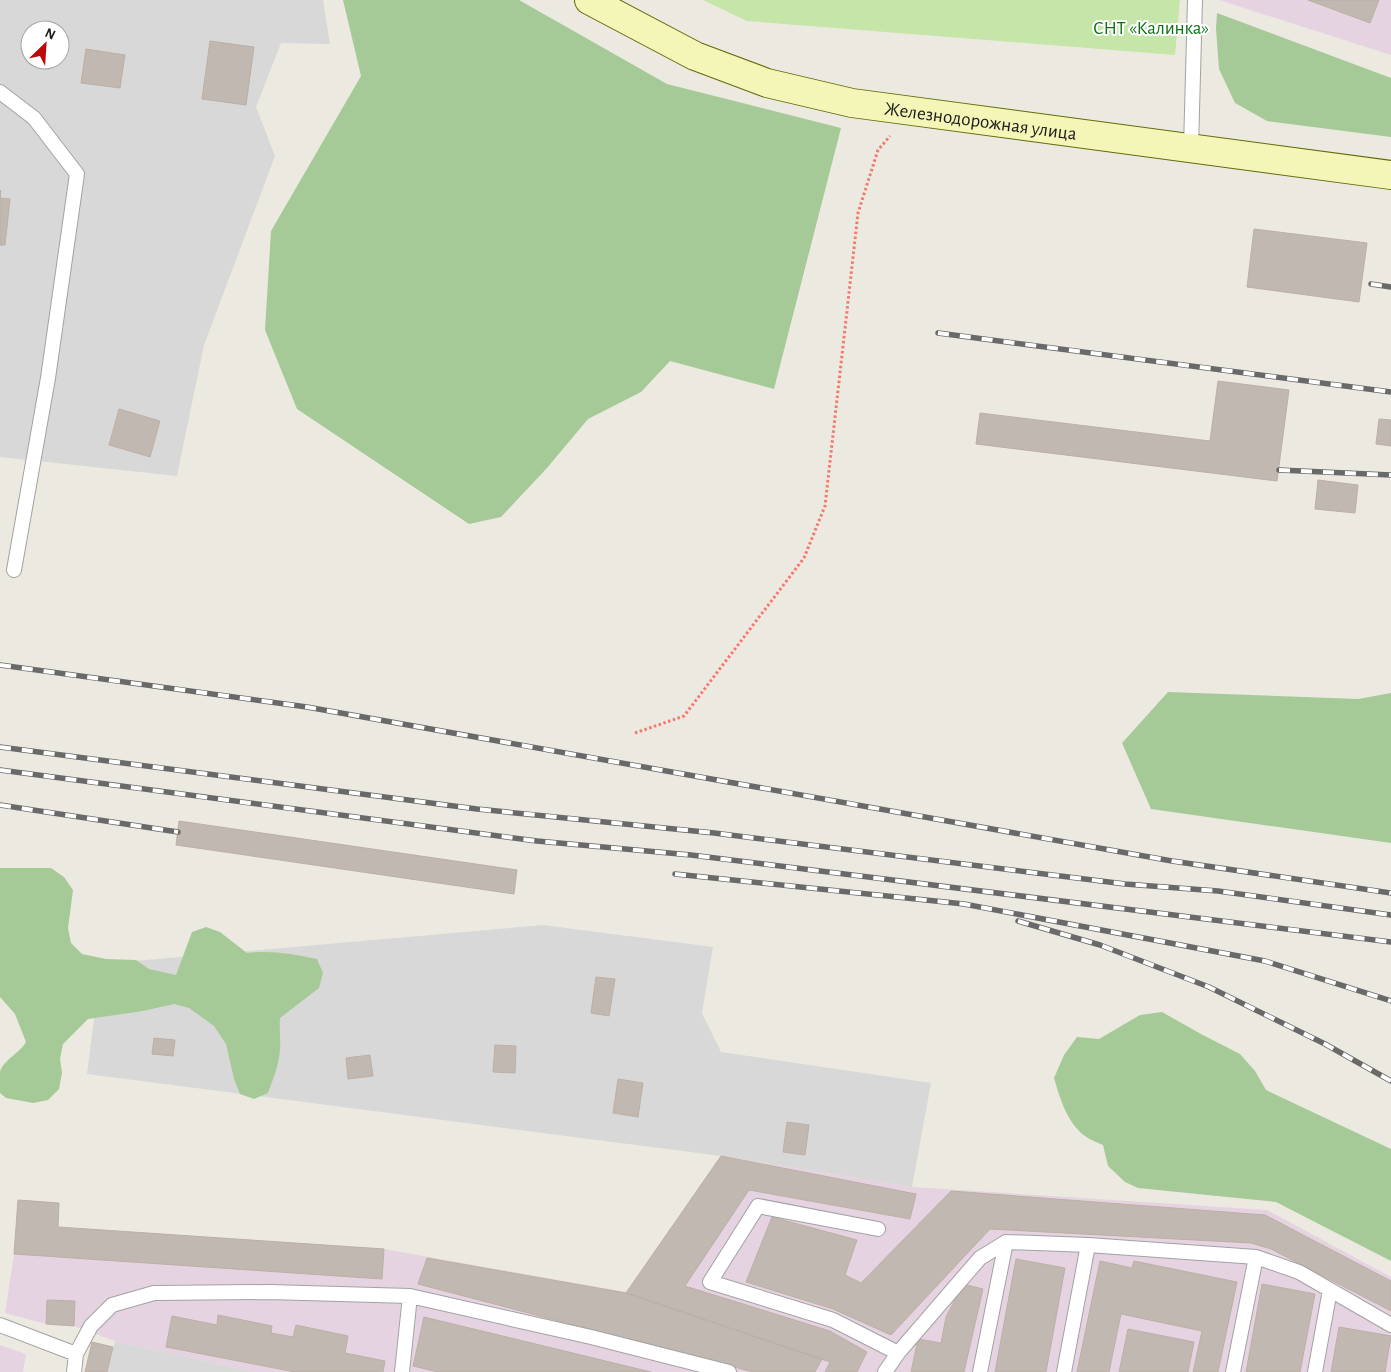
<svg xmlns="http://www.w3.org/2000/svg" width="1391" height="1372" viewBox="0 0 1391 1372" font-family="'Alegreya Sans',sans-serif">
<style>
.residential{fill:#d9d8d8;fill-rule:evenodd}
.industrial{fill:#e5d3e2}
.grass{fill:#c6e5a8}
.forest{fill:#a6ca97}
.building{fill:#c1b8b1;stroke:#bdafa4}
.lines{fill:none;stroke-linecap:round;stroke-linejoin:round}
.lane-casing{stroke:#a2a2a2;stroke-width:16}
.secondary-casing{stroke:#616b09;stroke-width:30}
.path{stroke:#f3796c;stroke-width:3;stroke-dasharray:2.5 2.5;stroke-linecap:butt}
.lane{stroke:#fff;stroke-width:14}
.secondary{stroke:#f3f6b6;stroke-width:28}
.rail-casing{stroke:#696969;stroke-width:5.5}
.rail{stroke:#fff;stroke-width:4;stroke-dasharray:11;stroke-linecap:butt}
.labels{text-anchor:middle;stroke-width:4;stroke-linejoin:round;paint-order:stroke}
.park-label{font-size:19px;fill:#107218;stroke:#fff}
.street-label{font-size:19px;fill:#1b1b1b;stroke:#fff}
</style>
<rect width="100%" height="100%" fill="#ece9e1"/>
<!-- residential -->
<path class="residential" d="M 0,0 L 323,0 L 330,44 L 281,43 L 256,107 L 275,156 L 204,345 L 177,476 L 0,457 ZM 30,30 L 60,30 L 60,60 L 30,60 Z
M 543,925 L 713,947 L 702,1013 L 721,1052 L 931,1083 L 912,1187 L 721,1156 L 87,1074 L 101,964 Z
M 115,1341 L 255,1372 L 107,1372 Z"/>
<!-- industrial -->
<path class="industrial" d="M 1219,0 L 1391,0 L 1391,55 Z
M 721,1156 L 912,1187 L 1267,1210 L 1391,1277 L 1391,1372 L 255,1372 L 115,1341 L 74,1326 L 46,1324 L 5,1313 L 14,1254 L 18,1200 L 59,1203 L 58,1227 L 384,1249 L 626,1292 Z
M 0,1345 L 26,1354 L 23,1372 L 0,1372 Z"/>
<!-- grass -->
<path class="grass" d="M 703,0 L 1180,0 L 1175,55 L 747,21 Z"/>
<!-- forest -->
<path class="forest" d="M 343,0 L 519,0 L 667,84 L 841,128 L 774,389 L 670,361 L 641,392 L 588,419 L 547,468 L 501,517 L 469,524 L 297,409 L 265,330 L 271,231 L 361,76 Z
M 1217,13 L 1391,78 L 1391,137 L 1267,121 L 1235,103 L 1219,69 L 1216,29 Z
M 1168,692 L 1358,699 L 1391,693 L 1391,843 L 1151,809 L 1122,743 Z
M 0,868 L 51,868 L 64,877 L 73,890 L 68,928 L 71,943 L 82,954 L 106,959 L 136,960 L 149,969 L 176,975 L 192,932 L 206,927 L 220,932 L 247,953 C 270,950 294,954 317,959 L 323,973 L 319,988 L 280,1018 C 279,1029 281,1039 280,1050 C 279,1065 273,1079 268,1093 L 254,1099 L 240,1094 L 234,1079 L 226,1044 L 214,1026 L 189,1008 L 174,1004 L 143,1011 L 88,1019 L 63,1044 L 60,1059 L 62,1073 L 59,1089 L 48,1100 L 33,1103 L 6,1098 L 0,1093 C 0,1086 0,1079 0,1072 C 3,1060 20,1053 26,1042 L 15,1014 L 0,997 Z
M 1162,1012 L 1201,1034 L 1240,1054 L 1255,1071 L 1266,1090 L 1391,1149 L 1391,1261 L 1276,1202 L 1138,1188 L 1125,1182 L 1108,1166 L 1103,1145 C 1097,1142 1090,1140 1085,1136 C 1067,1123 1060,1098 1054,1078 L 1064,1055 L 1077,1037 L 1099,1039 L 1140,1015 Z"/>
<!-- building -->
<path class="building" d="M 1308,0 L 1379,0 L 1370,23 Z
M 210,41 L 254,47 L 246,105 L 202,99 Z
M 86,49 L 125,55 L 120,88 L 81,83 Z
M 0,190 L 1,191 L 0,198 L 10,199 L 5,245 L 0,245 Z
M 1254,229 L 1367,243 L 1359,302 L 1247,287 Z
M 1218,381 L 1289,390 L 1277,481 L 976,444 L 980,413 L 1210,441 Z
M 119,409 L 160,421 L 150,457 L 109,445 Z
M 1379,419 L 1391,420 L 1391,446 L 1376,444 Z
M 1318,480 L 1358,485 L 1355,513 L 1315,509 Z
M 179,821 L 517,870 L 514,894 L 176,845 Z
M 596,977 L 615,979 L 609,1016 L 591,1013 Z
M 154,1038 L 175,1040 L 173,1056 L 152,1054 Z
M 495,1045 L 516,1046 L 515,1073 L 493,1072 Z
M 370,1055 L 373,1076 L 348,1079 L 346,1058 Z
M 618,1079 L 643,1083 L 638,1117 L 613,1113 Z
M 787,1122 L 809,1125 L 805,1155 L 783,1152 Z
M 721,1156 L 916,1194 L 910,1219 L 749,1190 L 685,1286 L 830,1331 L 867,1352 L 857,1372 L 825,1372 L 830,1362 L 626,1293 Z
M 951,1191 L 1265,1215 L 1391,1281 L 1391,1311 L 1271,1249 L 1251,1243 L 990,1229 L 891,1335 L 833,1309 L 746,1282 L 772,1217 L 857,1240 L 845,1275 L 861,1283 Z
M 18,1200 L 59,1203 L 58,1227 L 384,1249 L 382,1279 L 14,1254 Z
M 427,1258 L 626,1293 L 822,1359 L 815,1372 L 753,1372 L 418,1284 Z
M 1016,1259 L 1065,1268 L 1046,1372 L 995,1372 Z
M 1100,1261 L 1132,1268 L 1134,1261 L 1237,1282 L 1218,1372 L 1193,1372 L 1202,1331 L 1121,1314 L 1109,1372 L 1077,1372 Z
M 963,1284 L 983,1289 L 964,1372 L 911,1372 L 918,1339 L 941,1343 L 946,1317 Z
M 1262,1284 L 1315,1294 L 1300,1372 L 1246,1372 Z
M 47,1300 L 75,1301 L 74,1326 L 46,1324 Z
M 218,1315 L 272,1326 L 271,1333 L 293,1337 L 296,1325 L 348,1336 L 345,1353 L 385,1361 L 383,1372 L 295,1372 L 166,1347 L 172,1316 L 217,1325 Z
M 424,1317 L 651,1372 L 438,1372 L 413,1366 Z
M 1339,1327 L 1391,1336 L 1385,1372 L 1331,1372 Z
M 1128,1329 L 1194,1342 L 1188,1372 L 1119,1372 Z
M 92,1342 L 113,1347 L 107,1372 L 85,1372 Z"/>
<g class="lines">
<!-- lane casing -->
<g class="lane-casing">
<path id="lane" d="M 0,92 L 34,118 L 77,174 L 48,378 L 14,570
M 1191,148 L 1195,0
M 878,1229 L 758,1206 L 710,1282 L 833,1320 L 898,1353
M 0,1325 L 76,1354
M 74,1372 L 76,1354 L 91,1326 L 112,1305 L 154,1293 L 269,1292 L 410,1296 L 591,1337 L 729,1372
M 402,1372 L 410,1296
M 885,1372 L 898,1353 L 980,1258 L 1006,1242 L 1088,1245 L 1256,1257 L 1299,1272 L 1391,1325
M 980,1372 L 1006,1242
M 1064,1372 L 1088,1245
M 1233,1372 L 1256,1257
M 1315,1372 L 1330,1290"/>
</g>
<!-- secondary casing -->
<g class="secondary-casing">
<g id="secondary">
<path id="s1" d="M 589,0 L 695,56 L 767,83 L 852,103 L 1391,175"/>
</g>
</g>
<!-- path -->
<path class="path" d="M 635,733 L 684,716 L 804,558 L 825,506 L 858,213 L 878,150 L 890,136"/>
<!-- lane -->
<use href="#lane" class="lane"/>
<!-- secondary -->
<use href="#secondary" class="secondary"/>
<!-- rail casing -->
<g class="rail-casing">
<path id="rail" d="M 1371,284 L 1391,287
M 938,333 L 1391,392
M 1279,470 L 1391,475
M 0,665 L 307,707 L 1172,861 L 1391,893
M 0,747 L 477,809 L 714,833 L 1125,884 L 1218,891 L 1391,915
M 0,770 L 537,841 L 691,855 L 1391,942
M 0,805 L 178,832
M 675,874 L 964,904 L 1265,961 L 1391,1001
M 1018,921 L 1100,945 L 1209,987 L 1325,1044 L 1391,1081"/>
</g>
<!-- rail -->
<use href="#rail" class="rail"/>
</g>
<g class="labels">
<!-- park labels -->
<g class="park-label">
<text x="1151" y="34">СНТ «Калинка»</text>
</g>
<!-- street labels -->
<g class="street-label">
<text dy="7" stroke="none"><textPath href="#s1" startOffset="414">Железнодорожная улица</textPath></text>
</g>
</g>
<!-- north arrow -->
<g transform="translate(45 45) rotate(25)"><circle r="24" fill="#ffffff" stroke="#a4a4a4"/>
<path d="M0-4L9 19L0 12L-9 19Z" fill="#bd090a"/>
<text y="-8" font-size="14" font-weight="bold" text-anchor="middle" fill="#1b1b1b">N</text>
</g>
</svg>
